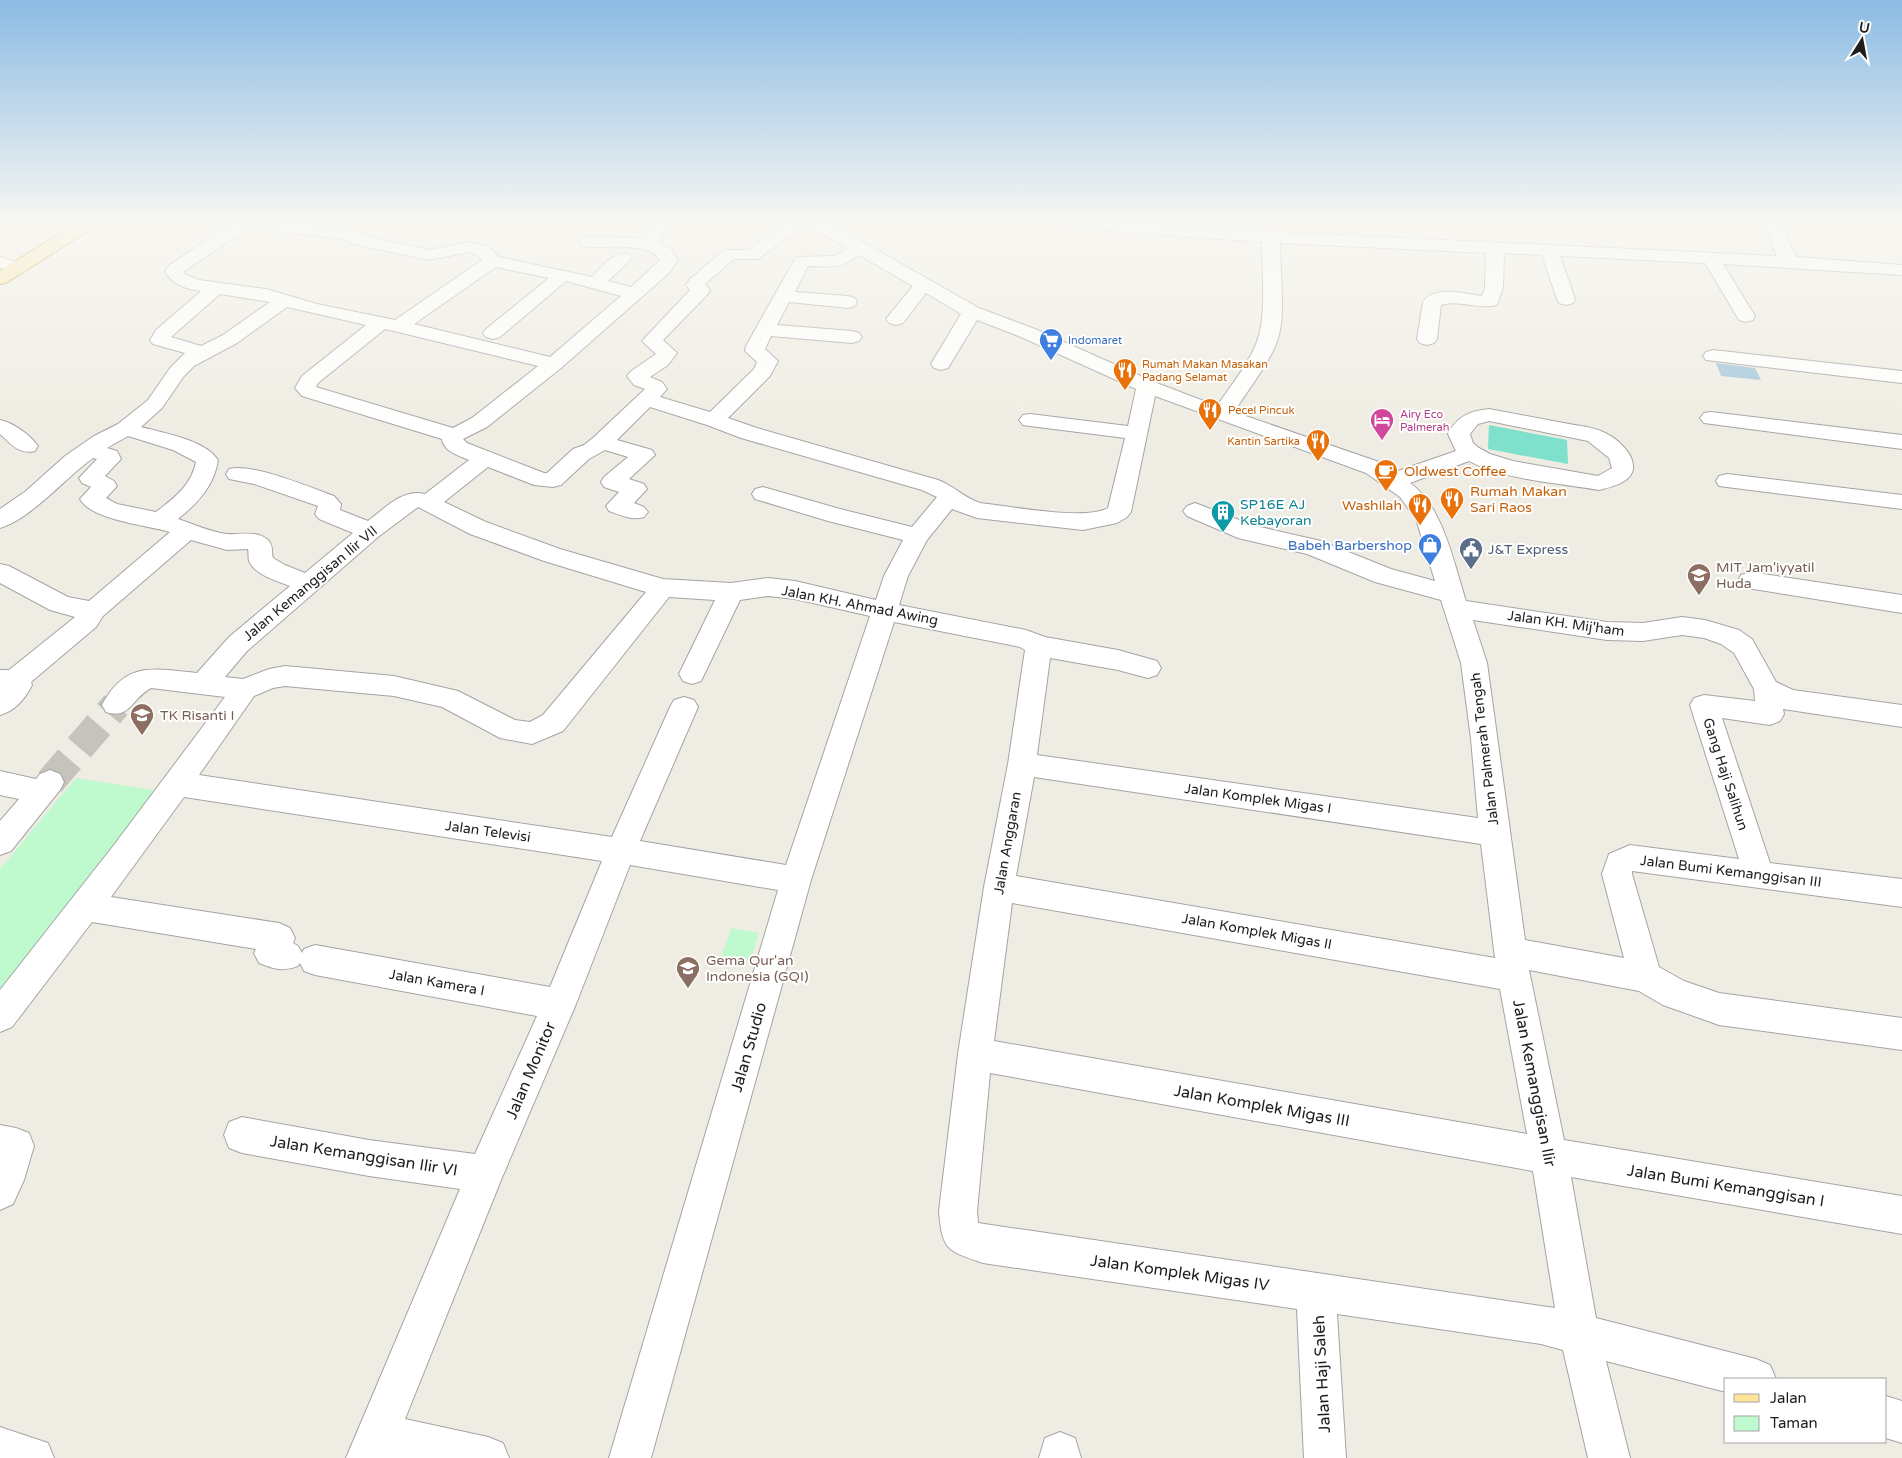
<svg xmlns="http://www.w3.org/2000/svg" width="1902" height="1458" viewBox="0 0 1902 1458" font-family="'Varela Round',sans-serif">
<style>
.park{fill:#beface}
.pitch{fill:#7fe0cb}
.water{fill:#a2c6dd}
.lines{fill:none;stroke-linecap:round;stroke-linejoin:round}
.minor-tunnel{stroke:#c5c3bb;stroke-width:30;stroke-dasharray:30 15;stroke-linecap:butt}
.minor-casing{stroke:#a4a4a4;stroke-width:2}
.major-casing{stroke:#977f00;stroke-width:2}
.minor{fill:#fff;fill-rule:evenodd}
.major{fill:#fde499;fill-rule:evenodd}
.labels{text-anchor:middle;stroke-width:4;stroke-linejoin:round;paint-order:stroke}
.far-shop-label{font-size:11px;fill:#366cbe;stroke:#fff;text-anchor:start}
.far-food-label{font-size:11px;fill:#c56008;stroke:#fff;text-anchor:start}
.far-hotel-label{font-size:11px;fill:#b23c85;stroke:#fff;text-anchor:start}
.food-label{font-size:14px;fill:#c56008;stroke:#fff;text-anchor:start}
.culture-label{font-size:14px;fill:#0d838f;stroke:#fff;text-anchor:start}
.shop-label{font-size:14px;fill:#366cbe;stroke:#fff;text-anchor:end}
.service-label{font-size:14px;fill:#4e5e75;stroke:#fff;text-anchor:start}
.education-label{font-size:14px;fill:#785e54;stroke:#fff;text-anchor:start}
.street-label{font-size:14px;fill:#1d1d1d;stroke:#fff}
.near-street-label{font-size:16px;fill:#1d1d1d;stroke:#fff}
</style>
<rect width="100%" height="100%" fill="#efede3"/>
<!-- park -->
<path class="park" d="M 76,778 L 166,792 L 0,1009 L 0,869 Z
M 731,928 L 759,933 L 750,962 L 721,958 Z"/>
<!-- pitch -->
<path class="pitch" d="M 1489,425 L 1567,440 L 1568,464 L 1488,449 Z"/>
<!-- water -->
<path class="water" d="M 1716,363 L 1755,368 L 1761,380 L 1721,376 Z"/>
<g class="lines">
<!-- minor-tunnel -->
<path class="minor-tunnel" d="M 50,782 L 116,705"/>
<!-- minor casing -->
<g class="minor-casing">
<path id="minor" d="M 232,223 L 296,223 L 348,229 L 365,236 L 429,250 L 470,242 L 489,247 L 499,257 L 592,277 C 602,267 614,250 629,254 L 632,258 L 608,281 L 631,287 L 660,260 C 650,242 607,248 588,247 L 582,246 L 579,242 L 582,238 L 588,237 L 644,238 L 655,223 L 672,223 L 659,242 L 671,249 L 678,260 L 669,273 L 561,368 L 487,427 L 463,439 L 467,443 L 544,473 L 547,473 L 573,449 L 584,445 L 594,437 L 645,389 L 634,385 L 627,376 L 630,372 L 656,354 L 642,341 L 690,290 L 686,285 L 690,279 L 724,250 L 748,250 L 786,223 L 805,223 L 758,259 L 734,259 L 705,284 L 710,290 L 708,294 L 663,340 L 677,353 L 668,365 L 650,377 L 662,382 L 667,389 L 660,397 L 710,412 L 754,369 L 757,362 L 745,351 L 746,346 L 796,257 L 835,256 L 847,248 L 810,227 L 808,223 L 829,223 L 979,308 L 1035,329 L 1154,382 L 1217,406 C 1231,385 1253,359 1259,335 C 1266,313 1262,266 1262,242 L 1069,228 L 1063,227 L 1061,223 L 1137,223 L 1277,232 L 1777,256 L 1763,223 L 1780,223 L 1796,257 L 1902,265 L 1902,275 L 1723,264 L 1755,316 L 1753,320 L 1746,322 L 1739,320 L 1705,263 L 1560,256 L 1575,299 L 1573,303 L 1566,305 L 1559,303 L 1557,299 L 1542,255 L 1504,253 L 1503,288 L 1497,305 C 1478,310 1459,299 1441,305 L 1437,339 L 1434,343 L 1427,345 L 1420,343 L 1417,339 L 1423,302 C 1434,285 1465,294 1482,296 L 1485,288 L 1486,253 L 1280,243 C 1280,267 1285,313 1279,335 C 1273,359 1247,391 1234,412 L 1382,463 L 1395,472 L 1456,451 L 1448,434 C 1457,416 1470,411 1489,409 C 1516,414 1542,419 1569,424 C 1580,426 1593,427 1603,432 C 1615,437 1632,451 1633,465 C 1635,482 1611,487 1599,490 C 1560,483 1503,480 1469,461 L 1410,483 C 1443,506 1454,564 1466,601 L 1607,622 L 1643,623 L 1682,617 L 1705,620 L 1739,630 L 1752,639 L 1776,682 L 1793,690 L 1902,705 L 1902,727 L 1783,709 L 1784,714 L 1780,721 L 1770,725 L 1722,718 L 1770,863 L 1902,879 L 1902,907 L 1632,871 L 1632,874 L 1659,967 L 1684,981 L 1719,993 L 1902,1018 L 1902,1050 L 1719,1025 L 1663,1005 L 1639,991 L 1529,970 L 1564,1140 L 1902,1196 L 1902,1234 L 1571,1177 L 1596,1318 L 1756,1359 L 1770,1365 L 1776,1379 L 1726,1379 L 1726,1392 L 1606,1361 L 1630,1458 L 1588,1458 L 1563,1350 L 1541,1344 L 1337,1314 L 1346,1458 L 1304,1458 L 1297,1309 L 983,1263 C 947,1251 942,1250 939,1211 L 958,1054 L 984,887 L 1008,764 L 1025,650 L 1020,647 L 894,622 L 811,880 L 651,1458 L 609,1458 L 778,890 L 630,865 L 576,1004 L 501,1180 L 405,1419 L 488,1437 L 503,1443 L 509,1458 L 346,1458 L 460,1189 L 369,1176 L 242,1153 L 229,1148 L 224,1135 L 229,1122 L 242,1117 L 369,1140 L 475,1154 L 537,1016 L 315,975 L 304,971 L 300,963 L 298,966 C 283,972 274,969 259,963 L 254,953 L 256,949 L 92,922 L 12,1027 L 0,1032 L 0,990 L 114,845 L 225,697 L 151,688 C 132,698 130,720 106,712 L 102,705 C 126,660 154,669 197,673 L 229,637 L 290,586 C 277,581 255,575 249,561 C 248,557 249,552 248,549 L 227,550 L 191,540 L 103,616 L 96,627 L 31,682 L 32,685 C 25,699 15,711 0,715 L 0,670 L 9,670 L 75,617 L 50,610 L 0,583 L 0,564 L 9,566 L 68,597 L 89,601 L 170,532 C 147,525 91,520 80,499 L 91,487 L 82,483 L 79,478 L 97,459 L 93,458 C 66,477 31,519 0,528 L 0,509 L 26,491 L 65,456 L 94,436 L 118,424 L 148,400 L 170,368 L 185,353 L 153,344 L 150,340 L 156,330 L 201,291 C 187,289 172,285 165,271 L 171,264 ZM 248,228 L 344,239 L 354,244 L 429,260 L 469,252 L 477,255 L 482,260 L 395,320 L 317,304 L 266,289 L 199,280 L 184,274 L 183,272 ZM 859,255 L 913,286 L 886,319 L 889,323 L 896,325 L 903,323 L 926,293 L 961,314 L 931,364 L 934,368 L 941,370 L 948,368 L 977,320 L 1021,337 L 1136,389 L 1128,426 L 1030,414 L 1023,415 L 1019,420 L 1023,425 L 1030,426 L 1125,438 L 1108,508 C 1086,521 1008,506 980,503 C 963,497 954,486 938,480 L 757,428 L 728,418 L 770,376 L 778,361 L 765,349 L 771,336 L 852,343 L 859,341 L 862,337 L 859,333 L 852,331 L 777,325 L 789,302 L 848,308 L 855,306 L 857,302 L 855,298 L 848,296 L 795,292 L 808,266 C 833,266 838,270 859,255 ZM 496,267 L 549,278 L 486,329 L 483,333 L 486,337 L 493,339 L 500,337 L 566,281 L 621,296 L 550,357 L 414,324 ZM 220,294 L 270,302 L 223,335 L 201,346 L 171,337 ZM 287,307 L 366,325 L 302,376 L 295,388 L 302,396 L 442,439 C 444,452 458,455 469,460 L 425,494 C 403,488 384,509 368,521 L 340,510 L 341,504 L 334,496 C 309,487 253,463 229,469 L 226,474 L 229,479 L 254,484 L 318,506 L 315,514 L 319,519 L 353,533 L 305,573 L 285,565 L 273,558 C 271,552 274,546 268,540 C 257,530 240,535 227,534 C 210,532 194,524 178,519 C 198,503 214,486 218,460 C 205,440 164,433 141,427 L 162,408 L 184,376 L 194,366 L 237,343 ZM 385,329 L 398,332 L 538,366 L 472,418 L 453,428 L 316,387 L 318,383 ZM 1155,396 L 1366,473 L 1400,497 L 1416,519 L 1435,581 L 1391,569 L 1321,541 L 1252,525 L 1203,506 L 1195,503 L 1187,506 L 1183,511 L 1187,516 L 1238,538 L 1307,554 L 1375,582 L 1441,600 L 1461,663 L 1471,739 L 1478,818 L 1037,755 L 1050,658 L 1118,670 L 1148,678 L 1157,675 L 1161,668 L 1157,661 L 1118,650 L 1045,637 L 1026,630 L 899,605 L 908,576 L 927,540 L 952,509 L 977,518 L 1083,530 L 1117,523 L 1127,517 L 1131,512 ZM 650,407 L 707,425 L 741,438 L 922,490 L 937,497 L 912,527 L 840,509 L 763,487 L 755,489 L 752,494 L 755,499 L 828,521 L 903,540 L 884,576 L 876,600 L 795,581 L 768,578 L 731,583 L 663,579 L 560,549 L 486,522 L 444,502 L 488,467 L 534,485 L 553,487 L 561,485 L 589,459 L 605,450 L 628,457 L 604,477 L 601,482 L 604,487 L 619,492 L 606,506 L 609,511 C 621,515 632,521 644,517 L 648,512 L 644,507 L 634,503 L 647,489 L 644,484 L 629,479 L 655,455 L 652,450 L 617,440 ZM 1489,421 L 1588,441 L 1609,458 L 1612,468 L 1598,476 L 1513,461 L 1490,454 L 1479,448 L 1473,443 L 1470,434 L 1478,424 ZM 128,436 L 173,450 L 196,462 C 191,486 174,498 156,512 L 117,504 L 106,498 L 117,486 L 114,481 L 105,476 L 121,459 L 117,451 L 107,448 ZM 418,507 L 470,534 L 544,561 L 646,592 L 543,715 L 530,722 L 515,720 L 458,691 L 394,676 L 285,666 L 269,669 L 243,679 L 225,677 L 247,651 L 378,537 ZM 768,596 L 795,599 L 870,616 L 786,865 L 640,841 L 698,707 L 694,700 L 684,697 L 674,700 L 670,707 L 612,837 L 199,775 L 254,696 L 273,688 L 285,686 L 394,696 L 442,707 L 500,738 L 532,744 L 563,731 L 669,597 L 715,600 L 679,674 L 683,681 L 692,684 L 701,681 L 740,600 ZM 1473,620 L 1607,640 L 1643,641 L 1682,635 L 1704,638 L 1721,644 L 1734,653 L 1754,689 L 1755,701 L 1704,695 L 1694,698 L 1690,705 L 1739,859 L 1630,845 L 1609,854 L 1602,874 L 1624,958 L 1525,940 L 1487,663 ZM 1034,777 L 1481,844 L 1495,958 L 1016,876 ZM 184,797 L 602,861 L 550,987 L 315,945 L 304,949 L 302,953 L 298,946 L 293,943 L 295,938 L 290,928 L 279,923 L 111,897 ZM 1012,903 L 1500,989 L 1527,1134 L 994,1041 ZM 990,1073 L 1533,1171 L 1555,1308 L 978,1223 L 977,1211 Z
M 0,257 L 24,264 L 27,268 L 24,272 L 18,273 L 0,268 Z
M 1713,350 L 1902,371 L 1902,383 L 1706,360 L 1703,356 L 1706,352 Z
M 1711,412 L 1902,435 L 1902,449 L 1704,423 L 1700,418 L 1704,413 Z
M 0,420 C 14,423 29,434 38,446 L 35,451 C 19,455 11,444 0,434 Z
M 1727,474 L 1902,495 L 1902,509 L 1719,486 L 1716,481 L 1719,476 Z
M 1750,572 L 1902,595 L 1902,613 L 1741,587 L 1738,581 L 1741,575 Z
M 50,770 L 60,774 L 64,782 L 60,790 L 11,851 L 0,855 L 0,821 L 19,799 L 0,795 L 0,771 L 36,779 L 40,774 Z
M 0,1125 L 16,1128 L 29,1133 L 34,1146 L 24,1180 L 13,1204 L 0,1210 Z
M 1886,1396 L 1902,1401 L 1902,1443 L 1886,1438 Z
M 0,1427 L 48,1443 L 54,1458 L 0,1458 Z
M 1060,1432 L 1075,1438 L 1081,1458 L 1039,1458 L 1045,1438 Z"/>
</g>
<!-- major casing -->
<g class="major-casing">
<path id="major" d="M 76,223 L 96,223 L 94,227 L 6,283 L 0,284 L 0,271 Z"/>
</g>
<!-- minor -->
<use href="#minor" class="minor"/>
<!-- major -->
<use href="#major" class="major"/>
</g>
<!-- sky -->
<linearGradient id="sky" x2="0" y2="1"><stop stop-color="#8cbbe4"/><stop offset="0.52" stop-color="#f8f7f2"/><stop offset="1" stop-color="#f8f7f2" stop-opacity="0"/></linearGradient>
<rect width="1902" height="427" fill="url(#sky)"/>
<!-- icons -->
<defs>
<g id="supermarket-pin" transform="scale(1.25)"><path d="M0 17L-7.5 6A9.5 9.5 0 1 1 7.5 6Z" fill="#3f7fe0" stroke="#fff"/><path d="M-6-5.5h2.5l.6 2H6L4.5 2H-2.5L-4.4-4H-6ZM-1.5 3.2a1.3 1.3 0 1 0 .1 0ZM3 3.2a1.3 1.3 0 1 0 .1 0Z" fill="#fff"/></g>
<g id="restaurant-pin" transform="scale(1.25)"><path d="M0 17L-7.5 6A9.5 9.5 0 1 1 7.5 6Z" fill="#e8710a" stroke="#fff"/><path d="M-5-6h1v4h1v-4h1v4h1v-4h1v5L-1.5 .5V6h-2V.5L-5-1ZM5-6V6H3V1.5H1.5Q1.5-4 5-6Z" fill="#fff"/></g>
<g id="hotel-pin" transform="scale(1.25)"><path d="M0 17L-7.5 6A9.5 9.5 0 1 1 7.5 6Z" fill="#d1479c" stroke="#fff"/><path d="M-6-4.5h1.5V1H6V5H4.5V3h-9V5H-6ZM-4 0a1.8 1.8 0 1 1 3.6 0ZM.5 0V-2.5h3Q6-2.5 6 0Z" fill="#fff"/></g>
<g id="cafe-pin" transform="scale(1.25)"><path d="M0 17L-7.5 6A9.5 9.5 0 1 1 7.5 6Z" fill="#e8710a" stroke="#fff"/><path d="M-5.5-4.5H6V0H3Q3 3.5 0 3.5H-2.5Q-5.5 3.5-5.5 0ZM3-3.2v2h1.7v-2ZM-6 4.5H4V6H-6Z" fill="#fff"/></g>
<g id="building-pin" transform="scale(1.25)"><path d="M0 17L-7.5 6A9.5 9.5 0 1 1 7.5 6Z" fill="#0f9aa8" stroke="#fff"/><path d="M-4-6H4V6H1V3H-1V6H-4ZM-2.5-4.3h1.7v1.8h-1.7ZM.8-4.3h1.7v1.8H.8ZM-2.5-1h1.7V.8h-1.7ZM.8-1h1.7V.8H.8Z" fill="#fff"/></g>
<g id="shop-pin" transform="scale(1.25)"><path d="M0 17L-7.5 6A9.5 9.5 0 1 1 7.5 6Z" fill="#3f7fe0" stroke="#fff"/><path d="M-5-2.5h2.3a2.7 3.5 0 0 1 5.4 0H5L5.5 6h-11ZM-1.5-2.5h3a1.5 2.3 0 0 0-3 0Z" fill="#fff"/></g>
<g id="civic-pin" transform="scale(1.25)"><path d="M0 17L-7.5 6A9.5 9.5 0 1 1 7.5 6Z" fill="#5c6f8a" stroke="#fff"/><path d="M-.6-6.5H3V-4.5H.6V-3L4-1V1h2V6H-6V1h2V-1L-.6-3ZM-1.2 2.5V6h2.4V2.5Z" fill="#fff"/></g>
<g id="school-pin" transform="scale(1.25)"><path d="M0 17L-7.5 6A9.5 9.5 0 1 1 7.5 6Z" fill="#8d6e63" stroke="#fff"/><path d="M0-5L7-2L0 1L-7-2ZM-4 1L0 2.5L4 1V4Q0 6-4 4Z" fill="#fff"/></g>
</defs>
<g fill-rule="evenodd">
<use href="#supermarket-pin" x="1051" y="340"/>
<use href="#restaurant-pin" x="1125" y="370"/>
<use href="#restaurant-pin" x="1210" y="410"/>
<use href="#hotel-pin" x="1382" y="420"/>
<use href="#restaurant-pin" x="1318" y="441"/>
<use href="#cafe-pin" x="1386" y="471"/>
<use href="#restaurant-pin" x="1452" y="499"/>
<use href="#restaurant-pin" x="1420" y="505"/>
<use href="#building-pin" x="1223" y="512"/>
<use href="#shop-pin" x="1430" y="545"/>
<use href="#civic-pin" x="1471" y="549"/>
<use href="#school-pin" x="1699" y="575"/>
<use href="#school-pin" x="142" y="715"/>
<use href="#school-pin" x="688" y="968"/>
</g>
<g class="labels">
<!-- far-shop labels -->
<g class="far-shop-label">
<text x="1068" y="344">Indomaret</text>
</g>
<!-- far-food labels -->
<g class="far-food-label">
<text x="1142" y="368">Rumah Makan Masakan<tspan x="1142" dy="13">Padang Selamat</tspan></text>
<text x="1228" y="414">Pecel Pincuk</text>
<text x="1300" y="445" text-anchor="end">Kantin Sartika</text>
</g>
<!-- far-hotel labels -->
<g class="far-hotel-label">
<text x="1400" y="418">Airy Eco<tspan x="1400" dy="13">Palmerah</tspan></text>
</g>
<!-- food labels -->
<g class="food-label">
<text x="1404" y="476">Oldwest Coffee</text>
<text x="1470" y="496">Rumah Makan<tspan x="1470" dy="16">Sari Raos</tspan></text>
<text x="1402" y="510" text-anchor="end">Washilah</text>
</g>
<!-- culture labels -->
<g class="culture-label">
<text x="1240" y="509">SP16E AJ<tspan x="1240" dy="16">Kebayoran</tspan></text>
</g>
<!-- shop labels -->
<g class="shop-label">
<text x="1412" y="550">Babeh Barbershop</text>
</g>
<!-- service labels -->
<g class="service-label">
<text x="1488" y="554">J&amp;T Express</text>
</g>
<!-- education labels -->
<g class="education-label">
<text x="1716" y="572">MIT Jam'iyyatil<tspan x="1716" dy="16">Huda</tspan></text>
<text x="160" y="720">TK Risanti I</text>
<text x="706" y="965">Gema Qur'an<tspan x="706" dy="16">Indonesia (GQI)</tspan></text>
</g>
<!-- street labels -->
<g class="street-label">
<text transform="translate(310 583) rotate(-40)" y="5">Jalan Kemanggisan Ilir VII</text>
<text transform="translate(860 605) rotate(11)" y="5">Jalan KH. Ahmad Awing</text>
<text transform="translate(1566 623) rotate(8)" y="5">Jalan KH. Mij'ham</text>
<text transform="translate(1484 749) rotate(-97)" y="5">Jalan Palmerah Tengah</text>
<text transform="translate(1726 774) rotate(72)" y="5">Gang Haji Salihun</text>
<text transform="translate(1258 798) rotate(8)" y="5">Jalan Komplek Migas I</text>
<text transform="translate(488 831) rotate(8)" y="5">Jalan Televisi</text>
<text transform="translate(1007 843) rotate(-80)" y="5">Jalan Anggaran</text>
<text transform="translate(1731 871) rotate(7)" y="5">Jalan Bumi Kemanggisan III</text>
<text transform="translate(1257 931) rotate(10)" y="5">Jalan Komplek Migas II</text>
<text transform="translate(437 982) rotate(10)" y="5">Jalan Kamera I</text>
</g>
<!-- near-street labels -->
<g class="near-street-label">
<text transform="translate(748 1047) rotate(-74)" y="6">Jalan Studio</text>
<text transform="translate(530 1070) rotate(-67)" y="6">Jalan Monitor</text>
<text transform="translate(1535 1083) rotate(79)" y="6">Jalan Kemanggisan Ilir</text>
<text transform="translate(1262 1105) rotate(10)" y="6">Jalan Komplek Migas III</text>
<text transform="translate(364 1155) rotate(9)" y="6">Jalan Kemanggisan Ilir VI</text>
<text transform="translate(1726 1185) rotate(9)" y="6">Jalan Bumi Kemanggisan I</text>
<text transform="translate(1180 1272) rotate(8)" y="6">Jalan Komplek Migas IV</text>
<text transform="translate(1321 1374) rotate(-93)" y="6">Jalan Haji Saleh</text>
</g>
</g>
<!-- legend -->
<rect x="1724" y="1378" width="162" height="65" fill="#ffffff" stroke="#a5a5a5"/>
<rect x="1734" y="1394" width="25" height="8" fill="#fde499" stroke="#a5a5a5"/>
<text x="1770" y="1403" font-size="15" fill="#1d1d1d">Jalan</text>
<rect x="1734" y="1416" width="25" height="15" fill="#beface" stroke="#a5a5a5"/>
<text x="1770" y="1428" font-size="15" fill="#1d1d1d">Taman</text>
<!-- north arrow -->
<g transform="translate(1862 40) rotate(11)" stroke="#ffffff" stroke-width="4" paint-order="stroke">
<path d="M0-4L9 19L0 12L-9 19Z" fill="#1d1d1d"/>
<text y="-8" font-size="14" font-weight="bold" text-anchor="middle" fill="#1d1d1d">U</text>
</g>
</svg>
